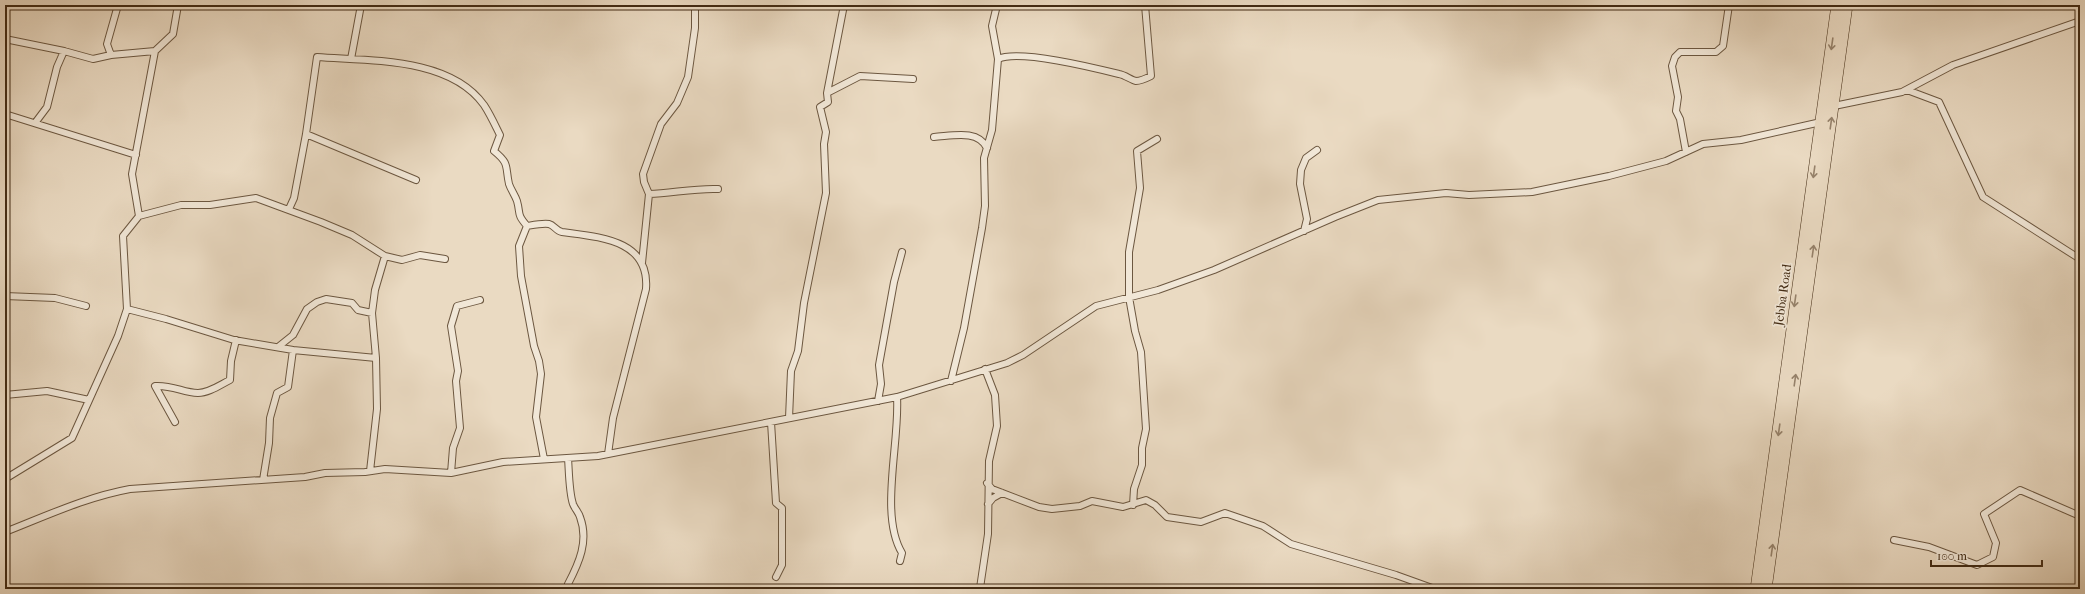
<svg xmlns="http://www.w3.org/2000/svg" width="2085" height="594" viewBox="0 0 2085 594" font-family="'IM FELL French Canon',serif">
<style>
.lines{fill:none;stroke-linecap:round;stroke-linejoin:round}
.street-casing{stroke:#6c5740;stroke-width:8}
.highway-casing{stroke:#422b14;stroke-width:12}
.street{stroke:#f1e7d7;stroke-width:6}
.highway{stroke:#eadac2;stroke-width:11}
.oneway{stroke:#96826b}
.labels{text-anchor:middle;stroke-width:3.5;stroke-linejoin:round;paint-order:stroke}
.street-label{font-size:13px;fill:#422b14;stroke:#f1e7d7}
</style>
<rect width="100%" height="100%" fill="#eadac2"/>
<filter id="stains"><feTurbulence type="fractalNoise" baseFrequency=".005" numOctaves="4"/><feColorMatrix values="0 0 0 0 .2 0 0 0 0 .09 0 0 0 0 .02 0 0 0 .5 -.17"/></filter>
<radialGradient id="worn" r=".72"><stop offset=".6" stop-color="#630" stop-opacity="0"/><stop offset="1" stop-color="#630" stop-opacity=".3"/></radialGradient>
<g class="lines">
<!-- street casing -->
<g class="street-casing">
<path id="street" d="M 997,5 L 992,26 L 998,59
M 5,39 L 64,51
M 111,55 L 107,44 L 118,5
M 351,59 L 361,5
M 1907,90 L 1939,102 L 1983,197 L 2080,259
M 827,93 L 844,5
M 1834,106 L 1902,92 L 1953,65 L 2080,21
M 5,114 L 136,155
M 35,123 L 47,107 L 57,67 L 64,51 L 93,59 L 111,55 L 155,51
M 306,134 L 416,180
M 934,137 C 952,136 978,129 987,148
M 1686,152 L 1680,119 L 1676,111 L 1678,97 L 1672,66 L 1675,57 L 1680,52 L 1716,52 L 1723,46 L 1729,5
M 649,194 L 644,182 L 643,174 L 661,124 L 677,103 L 688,77 L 695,28 L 695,5
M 289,209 L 294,198 L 306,134 L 317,57 C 370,61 450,57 484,105 C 490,114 495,125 500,135 L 494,151 C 510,164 505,166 509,184 C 511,190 515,195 517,201 C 521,215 516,213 527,226
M 139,216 L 132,174 L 155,51 L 173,34 L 178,5
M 1304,231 L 1307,219 L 1300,184 L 1301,170 L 1306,158 L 1317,150
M 642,263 L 649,194 C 673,193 695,188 718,189
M 5,296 L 55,298 L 86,306
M 127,309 L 166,319 L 234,340 L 293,350
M 278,347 L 293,335 L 307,309 L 317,302 L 326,299 L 352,303 L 358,310 L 372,313
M 376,358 L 372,313 L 375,290 L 385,256
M 951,381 L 964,328 L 982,228 L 985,206 L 984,158 L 992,130 L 998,59 C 1018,49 1095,68 1119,74 C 1125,75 1131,80 1136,81 C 1141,81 1147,78 1151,76 L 1145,5
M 5,395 L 47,391 L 89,400
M 897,397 C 900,442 879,515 902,553 L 900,561
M 878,401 L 881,384 L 879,365 L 894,282 L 902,252
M 789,418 L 791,371 L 798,351 L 804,303 L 826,193 L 824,144 L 826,132 L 820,107 L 828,102 L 827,93 L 860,76 L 913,79
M 175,422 L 155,386 C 174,385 183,393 198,393 C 209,393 220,385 230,380 L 231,361 L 236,340
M 771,422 L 776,503 L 782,508 L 782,565 L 776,577
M 544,459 L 536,417 L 541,374 L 539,361 L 534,346 L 521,276 L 519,246 L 527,226 C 533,225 543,223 549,224 C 554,225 556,231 562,232 C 598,237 650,239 646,289 L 613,418 L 608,454
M 451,473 L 453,448 L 460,428 L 456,381 L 458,371 L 451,326 L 457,306 L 480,300
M 5,479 L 72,438 L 118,336 L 127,309 L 123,236 L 139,216 L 181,205 L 210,205 L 256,198 L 321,222 L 352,235 L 385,256 L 402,260 L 420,255 L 445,259
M 263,480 L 269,443 L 270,418 L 277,393 L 288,387 L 293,350 L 376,358 L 377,409 L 370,471
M 987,483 L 992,489 L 1039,507 L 1052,509 L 1080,506 L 1092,501 L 1123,507 L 1146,500 L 1155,505 L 1167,517 L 1201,522 L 1225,513 L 1263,526 L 1291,544 L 1396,575 L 1435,589
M 988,504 L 993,498 L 1002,493
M 1133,505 L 1134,489 L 1142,465 L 1142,448 L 1146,429 L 1141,352 L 1135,331 L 1129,297 L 1129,252 L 1140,188 L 1137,151 L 1157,139
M 5,532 C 46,516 86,497 130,489 L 305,477 L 325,473 L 365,472 L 385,469 L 451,473 L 503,462 L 598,456 L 897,397 L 1007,363 L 1023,355 L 1096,306 L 1158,290 L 1214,270 L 1335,217 L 1378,200 L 1446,193 L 1469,195 L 1532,192 L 1609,176 L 1666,161 L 1703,144 L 1741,140 L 1821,122
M 1894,540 L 1929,547 L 1977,565 L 1993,557 L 1996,543 L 1984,514 L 2020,490 L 2080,516
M 568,584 C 579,563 589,541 580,517 C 579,513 575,509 573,504 C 569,492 569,471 568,458
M 980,588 L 988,534 L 989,461 L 997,426 L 995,395 L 985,369"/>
</g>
<!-- highway casing -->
<g class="highway-casing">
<path id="highway" d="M 1756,589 L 1837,5
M 1766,589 L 1847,5"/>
</g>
<!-- street -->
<use href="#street" class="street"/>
<!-- highway -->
<use href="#highway" class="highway"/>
</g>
<!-- one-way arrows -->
<defs><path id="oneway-shaft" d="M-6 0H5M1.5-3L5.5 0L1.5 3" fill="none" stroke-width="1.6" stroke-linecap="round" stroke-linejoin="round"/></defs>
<g class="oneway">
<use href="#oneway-shaft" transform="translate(1832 44) rotate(98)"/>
<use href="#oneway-shaft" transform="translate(1831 123) rotate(-82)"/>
<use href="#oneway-shaft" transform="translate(1814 172) rotate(98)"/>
<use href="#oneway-shaft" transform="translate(1813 251) rotate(-82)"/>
<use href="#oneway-shaft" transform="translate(1795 301) rotate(98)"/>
<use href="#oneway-shaft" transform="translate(1795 380) rotate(-82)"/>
<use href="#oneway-shaft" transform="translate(1779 430) rotate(98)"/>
<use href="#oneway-shaft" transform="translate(1772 550) rotate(-82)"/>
</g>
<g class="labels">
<!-- street labels -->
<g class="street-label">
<text transform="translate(1782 295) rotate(-82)" y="5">Jebba Road</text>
</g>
</g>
<!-- margin -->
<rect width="2085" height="594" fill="none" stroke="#eadac2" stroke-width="20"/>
<rect x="6" y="6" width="2073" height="582" fill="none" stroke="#422b14" stroke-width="2"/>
<rect x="10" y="10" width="2065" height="574" fill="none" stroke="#422b14"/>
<!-- scale -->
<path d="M1931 560v6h111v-6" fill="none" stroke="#422b14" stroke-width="2"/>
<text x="1937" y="560" font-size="12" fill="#422b14" stroke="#f1e7d7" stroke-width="3" paint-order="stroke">100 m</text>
<rect width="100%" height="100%" filter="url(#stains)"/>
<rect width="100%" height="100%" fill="url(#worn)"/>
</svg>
